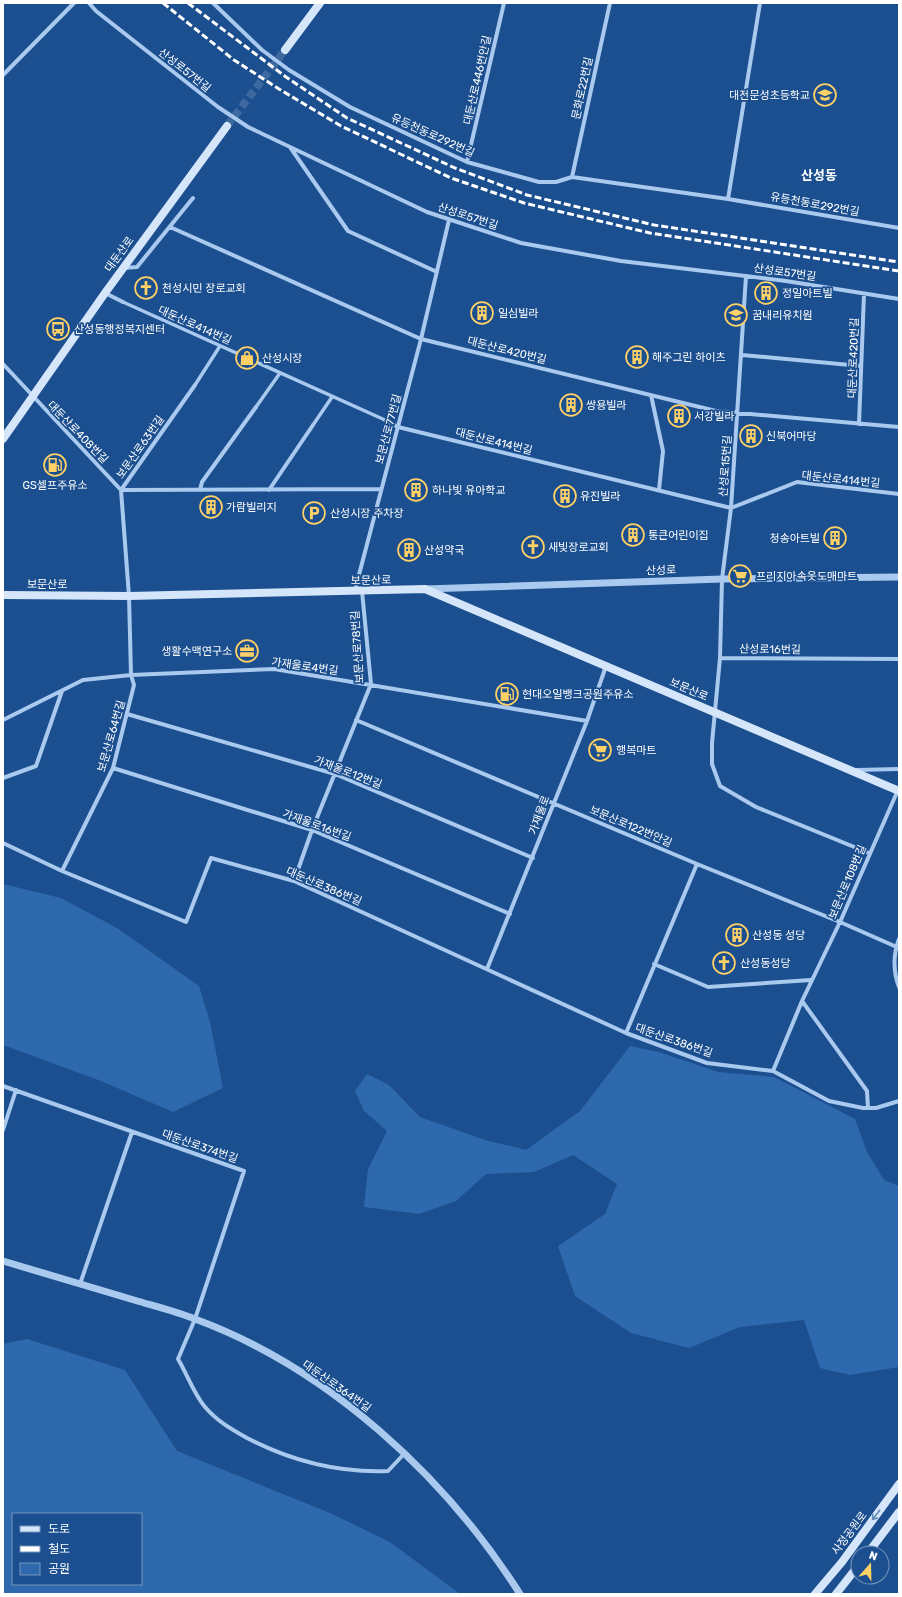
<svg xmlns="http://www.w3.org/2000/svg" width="902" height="1597" viewBox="0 0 902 1597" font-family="Rubik,'Noto Sans KR',sans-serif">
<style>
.green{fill:#2e69ad;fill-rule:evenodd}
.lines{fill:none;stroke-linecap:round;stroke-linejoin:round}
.secondary-tunnel{stroke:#3d69a0;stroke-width:8;stroke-dasharray:8 4;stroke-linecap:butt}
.pedestrian{stroke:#a9c9ee;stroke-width:3.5}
.minor{stroke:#a9c9ee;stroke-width:4}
.tertiary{stroke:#a9c9ee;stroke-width:7}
.secondary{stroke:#d6e6fa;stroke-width:8}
.rail{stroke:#fff;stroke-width:3;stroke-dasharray:7 3;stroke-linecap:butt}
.oneway{stroke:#668bba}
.labels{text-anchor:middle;stroke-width:3.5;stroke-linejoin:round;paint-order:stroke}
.street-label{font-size:11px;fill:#fff;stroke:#1b4f8f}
.poi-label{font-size:11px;fill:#fff;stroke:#1b4f8f;text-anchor:start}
.quarter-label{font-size:13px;font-weight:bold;fill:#fff;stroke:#1b4f8f}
</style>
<rect width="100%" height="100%" fill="#1b4f8f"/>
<!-- green -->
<path class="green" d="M 3,884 L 61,898 L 117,928 L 199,986 L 210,1022 L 223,1088 L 173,1112 L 101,1081 L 3,1045 Z
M 630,1046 L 659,1052 L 718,1072 L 774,1077 L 855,1119 L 867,1152 L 884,1180 L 899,1186 L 899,1367 L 850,1375 L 820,1368 L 804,1320 L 740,1327 L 689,1348 L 631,1333 L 575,1296 L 558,1246 L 605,1214 L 617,1184 L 573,1155 L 534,1172 L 486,1174 L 456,1201 L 419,1214 L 364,1207 L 368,1169 L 387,1131 L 364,1111 L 355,1091 L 367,1074 L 389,1085 L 420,1117 L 485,1140 L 526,1150 L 580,1111 Z
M 27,1339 L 125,1370 L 177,1451 L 330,1513 L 390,1542 L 460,1594 L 3,1594 L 3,1344 ZM 13,1514 L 141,1514 L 141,1584 L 13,1584 Z"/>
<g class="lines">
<!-- secondary-tunnel -->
<path class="secondary-tunnel" d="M 227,126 L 285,50"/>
<!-- pedestrian -->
<path class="pedestrian" d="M 123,302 L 385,420
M 195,385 L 220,346
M 256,407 L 280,373
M 313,425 L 332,397"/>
<!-- minor -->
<path class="minor" d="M 89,3 L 96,11 L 218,107 L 248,127 L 427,212 L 521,243 L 621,261 L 786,281 L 899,299
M 213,3 L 262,50 L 289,70 L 350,107 L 467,162 L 539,182 L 556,182 L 572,177 L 728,199 L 899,228
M 3,75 L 74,3
M 290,147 L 348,231 L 437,272
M 467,162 L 504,3
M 572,177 L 610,3
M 728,199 L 760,3
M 170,227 L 421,339 L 716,411 L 899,427
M 123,268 L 137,267 L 193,198
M 746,276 L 731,508 L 722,579 L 720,658 L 712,743 L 712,764 L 720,786 L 756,807 L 869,853
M 105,293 L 123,302
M 742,355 L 861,366
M 3,364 L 121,490 L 381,489
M 651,395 L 663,451 L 659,490
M 385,420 L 398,427 L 731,508 L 797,482 L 899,494
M 859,424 L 864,294
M 200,490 L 202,482 L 256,407
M 269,490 L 313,425
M 355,590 L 421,339 L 449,220
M 720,658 L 899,659
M 127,714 L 335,774 L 533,858
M 3,720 L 83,680 L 131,675 L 274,669 L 587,721
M 356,720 L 697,864 L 840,922 L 899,948
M 113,768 L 312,830 L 510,914
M 856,770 L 899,769
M 3,778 L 36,766 L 62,691
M 3,843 L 62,871 L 186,922 L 211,858 L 294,881 L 626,1033 L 707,1063 L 773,1071 L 829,1101 L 863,1108 L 876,1108 L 899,1101
M 62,871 L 113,768 L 134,685 L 131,675 L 129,596 L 121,490 L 195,385
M 294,881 L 312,830 L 371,684 L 362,591
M 899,939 C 893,954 893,972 899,987
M 654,964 L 708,987 L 811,980
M 487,969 L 587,721 L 606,666
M 802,1001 L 867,1091 L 868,1108
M 626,1033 L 697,864
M 773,1071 L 802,1001 L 840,922 L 898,790
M 3,1086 L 244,1171 L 195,1319 L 178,1359 C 187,1374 194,1394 205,1407 C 217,1421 231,1429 247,1438 C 291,1461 338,1473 388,1471 L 404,1454
M 3,1130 L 16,1090
M 80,1284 L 132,1132"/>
<!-- tertiary -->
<path class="tertiary" d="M 425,589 L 722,579 L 899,577
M 3,1261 C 47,1274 91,1287 134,1300 C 154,1306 175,1311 195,1319 C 328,1368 445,1476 520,1594"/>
<!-- secondary -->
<path class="secondary" d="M 285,50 L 320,3
M 3,439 L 105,293 L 227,126
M 3,595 L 129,596 L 425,589 L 899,791
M 868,1553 L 899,1512
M 815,1594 L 842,1562 L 899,1484
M 836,1594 L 858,1566"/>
<!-- rail -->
<path class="rail" d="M 163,3 L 234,60 L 279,89 L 341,126 L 451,178 L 524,203 L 650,233 L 899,271
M 188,3 L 286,77 L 347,118 L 455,168 L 527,195 L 654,225 L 899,262"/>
</g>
<!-- one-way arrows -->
<defs><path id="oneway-shaft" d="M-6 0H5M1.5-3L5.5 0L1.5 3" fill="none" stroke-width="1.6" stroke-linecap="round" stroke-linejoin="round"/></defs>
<use class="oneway" href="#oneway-shaft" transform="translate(876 1515) rotate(127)"/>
<!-- icons -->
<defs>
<g id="school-ring" transform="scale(1.15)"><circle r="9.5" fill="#1b4f8f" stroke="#ffd166" stroke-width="1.5"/><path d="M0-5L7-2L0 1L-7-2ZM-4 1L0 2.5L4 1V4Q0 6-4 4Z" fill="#ffd166"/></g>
<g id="church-ring" transform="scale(1.15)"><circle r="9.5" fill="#1b4f8f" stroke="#ffd166" stroke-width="1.5"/><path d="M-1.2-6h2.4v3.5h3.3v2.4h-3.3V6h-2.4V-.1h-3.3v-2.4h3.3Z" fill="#ffd166"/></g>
<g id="building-ring" transform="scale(1.15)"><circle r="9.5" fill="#1b4f8f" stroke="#ffd166" stroke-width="1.5"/><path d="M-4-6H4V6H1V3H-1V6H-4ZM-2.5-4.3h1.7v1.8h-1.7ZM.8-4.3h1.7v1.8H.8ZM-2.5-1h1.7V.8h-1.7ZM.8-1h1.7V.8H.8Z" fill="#ffd166"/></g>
<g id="bus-ring" transform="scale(1.15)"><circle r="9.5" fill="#1b4f8f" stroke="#ffd166" stroke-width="1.5"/><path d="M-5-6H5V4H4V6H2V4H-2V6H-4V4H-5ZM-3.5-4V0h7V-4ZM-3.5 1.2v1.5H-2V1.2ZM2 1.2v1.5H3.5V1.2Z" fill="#ffd166"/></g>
<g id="shop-ring" transform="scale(1.15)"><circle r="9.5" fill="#1b4f8f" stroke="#ffd166" stroke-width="1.5"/><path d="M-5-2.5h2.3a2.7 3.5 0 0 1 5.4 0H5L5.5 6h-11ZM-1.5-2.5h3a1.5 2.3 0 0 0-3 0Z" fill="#ffd166"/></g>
<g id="fuel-ring" transform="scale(1.15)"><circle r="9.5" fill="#1b4f8f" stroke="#ffd166" stroke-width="1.5"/><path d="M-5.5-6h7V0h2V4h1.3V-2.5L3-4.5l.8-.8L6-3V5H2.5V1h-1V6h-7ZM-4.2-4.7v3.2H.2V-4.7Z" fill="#ffd166"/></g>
<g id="parking-ring" transform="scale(1.15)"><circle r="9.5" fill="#1b4f8f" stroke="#ffd166" stroke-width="1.5"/><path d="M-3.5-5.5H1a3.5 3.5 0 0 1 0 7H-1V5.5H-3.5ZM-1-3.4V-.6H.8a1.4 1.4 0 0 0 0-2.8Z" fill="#ffd166"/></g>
<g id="supermarket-ring" transform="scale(1.15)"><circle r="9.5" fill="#1b4f8f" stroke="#ffd166" stroke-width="1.5"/><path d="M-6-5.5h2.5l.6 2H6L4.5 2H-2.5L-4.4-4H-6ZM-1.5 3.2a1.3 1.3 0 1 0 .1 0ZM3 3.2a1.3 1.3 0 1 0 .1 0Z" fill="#ffd166"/></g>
<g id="office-ring" transform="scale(1.15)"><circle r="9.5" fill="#1b4f8f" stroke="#ffd166" stroke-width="1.5"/><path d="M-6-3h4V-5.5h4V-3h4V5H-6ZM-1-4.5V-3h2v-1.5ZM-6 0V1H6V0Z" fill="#ffd166"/></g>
</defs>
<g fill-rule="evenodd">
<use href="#school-ring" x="825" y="95"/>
<use href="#church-ring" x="146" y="288"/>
<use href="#building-ring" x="766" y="293"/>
<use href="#building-ring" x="482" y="313"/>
<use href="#school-ring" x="736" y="315"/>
<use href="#bus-ring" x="58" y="329"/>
<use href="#building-ring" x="637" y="357"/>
<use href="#shop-ring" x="247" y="358"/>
<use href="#building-ring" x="571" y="405"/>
<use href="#building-ring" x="679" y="416"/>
<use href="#building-ring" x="751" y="436"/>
<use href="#fuel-ring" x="55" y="465"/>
<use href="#building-ring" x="416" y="490"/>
<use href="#building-ring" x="565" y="496"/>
<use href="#building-ring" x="211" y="507"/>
<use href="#parking-ring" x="314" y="513"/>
<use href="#building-ring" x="633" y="535"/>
<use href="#building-ring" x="835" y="538"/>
<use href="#church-ring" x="533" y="547"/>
<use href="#building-ring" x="409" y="550"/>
<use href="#supermarket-ring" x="740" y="576"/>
<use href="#office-ring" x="247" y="651"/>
<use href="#fuel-ring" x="507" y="694"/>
<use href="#supermarket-ring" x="600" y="750"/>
<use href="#building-ring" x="737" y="935"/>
<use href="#church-ring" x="724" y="963"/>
</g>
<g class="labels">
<!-- street labels -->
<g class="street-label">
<text transform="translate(185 70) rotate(38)" y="4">산성로57번길</text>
<text transform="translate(477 80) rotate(-77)" y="4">대둔산로446번안길</text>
<text transform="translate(582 88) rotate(-78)" y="4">문화로22번길</text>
<text transform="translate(433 135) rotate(24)" y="4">유등천동로292번길</text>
<text transform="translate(815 204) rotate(10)" y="4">유등천동로292번길</text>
<text transform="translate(468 216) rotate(18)" y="4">산성로57번길</text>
<text transform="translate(119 254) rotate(-54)" y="4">대둔산로</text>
<text transform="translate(785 272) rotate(8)" y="4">산성로57번길</text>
<text transform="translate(195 325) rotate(24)" y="4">대둔산로414번길</text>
<text transform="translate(507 350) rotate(14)" y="4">대둔산로420번길</text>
<text transform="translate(853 358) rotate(-88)" y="4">대둔산로420번길</text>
<text transform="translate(388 429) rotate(-75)" y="4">보문산로77번길</text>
<text transform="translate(78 432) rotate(46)" y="4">대둔산로408번길</text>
<text transform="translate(494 441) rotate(14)" y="4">대둔산로414번길</text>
<text transform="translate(140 447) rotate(-55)" y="4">보문산로63번길</text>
<text transform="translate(725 466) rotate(-86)" y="4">산성로15번길</text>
<text transform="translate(841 479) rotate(6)" y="4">대둔산로414번길</text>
<text transform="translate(661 570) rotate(-2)" y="4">산성로</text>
<text transform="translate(371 580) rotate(-1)" y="4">보문산로</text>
<text x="47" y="588">보문산로</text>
<text transform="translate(357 647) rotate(-94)" y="4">보문산로78번길</text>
<text transform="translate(770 649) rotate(1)" y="4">산성로16번길</text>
<text transform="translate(305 666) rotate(8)" y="4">가재울로4번길</text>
<text transform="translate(689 689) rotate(23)" y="4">보문산로</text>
<text transform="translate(111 736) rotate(-74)" y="4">보문산로64번길</text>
<text transform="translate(348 772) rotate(21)" y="4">가재울로12번길</text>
<text transform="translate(539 815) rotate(-70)" y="4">가재울로</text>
<text transform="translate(317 825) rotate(20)" y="4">가재울로16번길</text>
<text transform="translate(631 826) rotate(23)" y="4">보문산로122번안길</text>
<text transform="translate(847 882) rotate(-67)" y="4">보문산로108번길</text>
<text transform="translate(324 886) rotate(23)" y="4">대둔산로386번길</text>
<text transform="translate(674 1040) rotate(19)" y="4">대둔산로386번길</text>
<text transform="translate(200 1146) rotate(19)" y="4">대둔산로374번길</text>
<text transform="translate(337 1386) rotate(35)" y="4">대둔산로364번길</text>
<text transform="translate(849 1533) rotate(-53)" y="4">사정공원로</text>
</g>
<!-- poi labels -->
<g class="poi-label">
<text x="810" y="99" text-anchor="end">대전문성초등학교</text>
<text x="162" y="292">천성시민 장로교회</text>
<text x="782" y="297">정일아트빌</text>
<text x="498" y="317">일심빌라</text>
<text x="752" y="319">꿈내리유치원</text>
<text x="74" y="333">산성동행정복지센터</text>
<text x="652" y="361">해주그린 하이츠</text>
<text x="262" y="362">산성시장</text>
<text x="586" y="409">쌍용빌라</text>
<text x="694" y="420">서강빌라</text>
<text x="766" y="440">신북어마당</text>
<text x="55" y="489" text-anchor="middle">GS셀프주유소</text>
<text x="432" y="494">하나빛 유아학교</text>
<text x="580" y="500">유진빌라</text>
<text x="226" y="511">가람빌리지</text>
<text x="330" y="517">산성시장 주차장</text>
<text x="648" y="539">통큰어린이집</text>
<text x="820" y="542" text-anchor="end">청송아트빌</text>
<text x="548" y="551">새빛장로교회</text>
<text x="424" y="554">산성약국</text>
<text x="756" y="580">프리지아속옷도매마트</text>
<text x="232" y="655" text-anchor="end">생활수맥연구소</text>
<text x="522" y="698">현대오일뱅크공원주유소</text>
<text x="616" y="754">행복마트</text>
<text x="752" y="939">산성동 성당</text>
<text x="740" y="967">산성동성당</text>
</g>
<!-- quarter labels -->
<g class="quarter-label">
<text x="819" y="180">산성동</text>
</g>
</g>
<!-- border -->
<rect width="902" height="1597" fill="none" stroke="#ffffff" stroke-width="8"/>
<!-- legend -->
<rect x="12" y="1513" width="130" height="72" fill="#1b4f8f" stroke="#7695bc"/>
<rect x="20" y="1526" width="20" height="6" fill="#d6e6fa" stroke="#7695bc"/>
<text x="48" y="1533" font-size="12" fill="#ffffff">도로</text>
<rect x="20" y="1546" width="20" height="6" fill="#ffffff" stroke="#7695bc"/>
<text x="48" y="1553" font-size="12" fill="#ffffff">철도</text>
<rect x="20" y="1563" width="20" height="12" fill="#2e69ad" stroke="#7695bc"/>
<text x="48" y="1573" font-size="12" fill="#ffffff">공원</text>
<!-- north arrow -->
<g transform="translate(870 1565) rotate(20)"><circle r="19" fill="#1b4f8f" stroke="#7695bc"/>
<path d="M0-3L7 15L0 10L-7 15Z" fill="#ffd166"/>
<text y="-6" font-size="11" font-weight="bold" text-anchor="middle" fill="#ffffff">N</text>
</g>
</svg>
